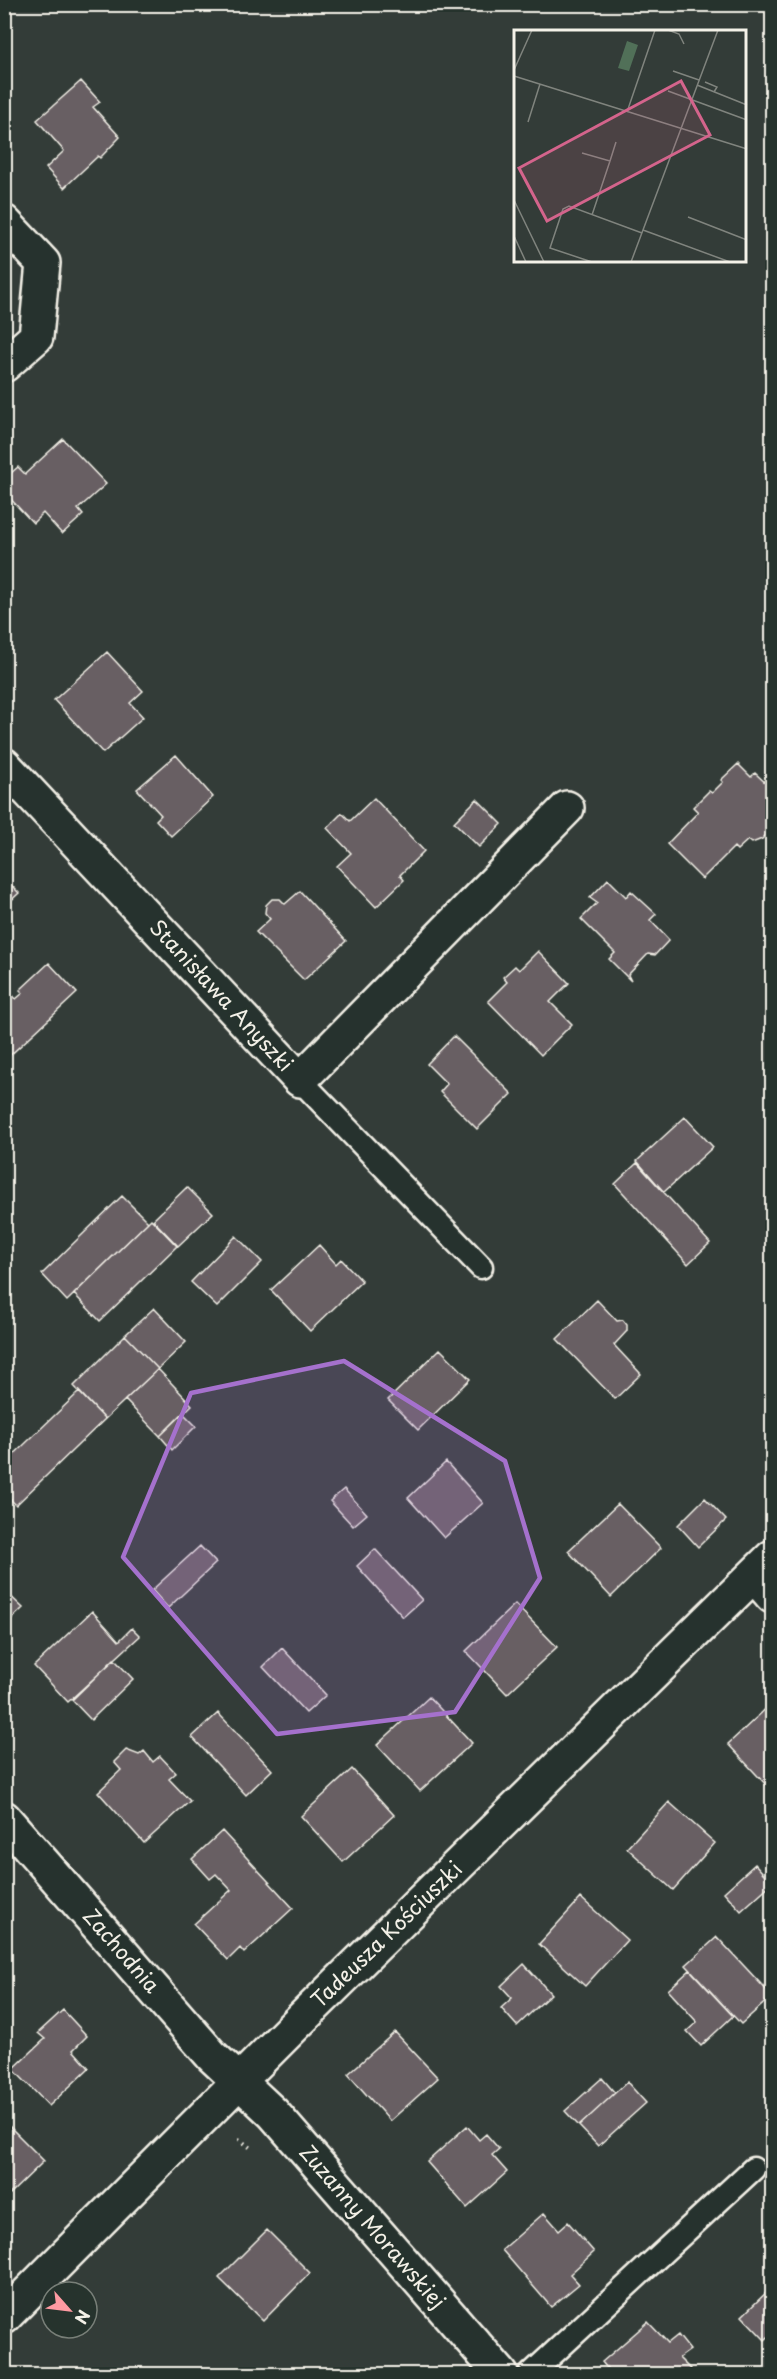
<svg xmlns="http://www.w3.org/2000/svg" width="777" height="2379" viewBox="0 0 777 2379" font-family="'Playpen Sans',sans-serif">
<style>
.building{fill:#685e64;stroke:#f4f1e8;stroke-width:1.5}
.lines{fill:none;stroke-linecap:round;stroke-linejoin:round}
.service-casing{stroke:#f4f1e8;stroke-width:27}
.minor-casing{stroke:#f4f1e8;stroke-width:38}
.path{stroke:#f4f1e8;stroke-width:4;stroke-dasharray:1.5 4.5;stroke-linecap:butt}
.service{stroke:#26332d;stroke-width:22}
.minor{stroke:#26332d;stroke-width:33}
.marked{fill:#a571cd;fill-opacity:0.2;stroke:#a571cd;stroke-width:4.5;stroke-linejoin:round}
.labels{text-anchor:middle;stroke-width:4.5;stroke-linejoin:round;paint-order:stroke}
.street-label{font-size:21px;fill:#f4f1e8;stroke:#26332d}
.inset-road{fill:none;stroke:#80847e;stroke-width:1.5}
.view{fill:#d4648c;fill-opacity:0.15;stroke:#d4648c;stroke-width:3}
.inset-edge{fill:none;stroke:#f4f1e8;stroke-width:3}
</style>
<rect width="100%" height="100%" fill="#333c38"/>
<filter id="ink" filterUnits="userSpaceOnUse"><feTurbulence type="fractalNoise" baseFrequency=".0167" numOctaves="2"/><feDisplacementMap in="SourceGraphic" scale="12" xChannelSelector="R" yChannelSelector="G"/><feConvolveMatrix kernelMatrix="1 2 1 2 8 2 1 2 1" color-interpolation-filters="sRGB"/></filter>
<g filter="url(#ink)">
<!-- building -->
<path class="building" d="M 81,81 L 100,102 L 93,107 L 120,137 L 100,158 L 98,156 L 64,188 L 46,168 L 64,151 L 37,120 Z
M 63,439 L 106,484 L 78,509 L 83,515 L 62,534 L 43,513 L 33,523 L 4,492 L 4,479 L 18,467 L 25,474 Z
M 107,652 L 143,691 L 130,703 L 143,717 L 103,753 L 54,700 Z
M 176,755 L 213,797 L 171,836 L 156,820 L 161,815 L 137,789 Z
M 738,764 L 751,777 L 755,773 L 771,788 L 767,793 L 772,798 L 765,803 L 765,813 L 772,823 L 770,831 L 762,839 L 752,843 L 748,840 L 737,850 L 734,847 L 702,879 L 667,844 L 698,812 L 693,807 L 709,791 L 712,793 L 723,782 L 721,780 Z
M 374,798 L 424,851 L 400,875 L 404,880 L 376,907 L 337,866 L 351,853 L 327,828 L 342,813 L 350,821 Z
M 477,799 L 502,824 L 479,847 L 454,822 Z
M 4,878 L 19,893 L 4,907 Z
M 608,879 L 626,897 L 631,891 L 656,914 L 650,920 L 669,940 L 655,955 L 648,954 L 628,975 L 631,981 L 609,959 L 615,953 L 581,919 L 597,903 L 590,898 Z
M 300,891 L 346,941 L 304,980 L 256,932 L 270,919 L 265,913 L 266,905 L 272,899 L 280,899 L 285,904 Z
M 538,951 L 569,983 L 550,1002 L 572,1024 L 541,1055 L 488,1001 L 507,982 L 503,977 L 515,966 L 519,970 Z
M 49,963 L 77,993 L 4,1061 L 4,986 L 16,999 L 23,993 L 20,990 Z
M 454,1036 L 512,1094 L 477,1129 L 440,1092 L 447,1084 L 427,1064 Z
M 685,1117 L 713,1147 L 664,1192 L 637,1161 Z
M 637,1163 L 710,1243 L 688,1264 L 615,1184 Z
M 187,1187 L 213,1213 L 178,1246 L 153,1220 Z
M 122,1196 L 148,1222 L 67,1301 L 42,1274 Z
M 151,1219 L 177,1246 L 100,1321 L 74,1294 Z
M 236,1236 L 262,1262 L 217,1307 L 191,1282 Z
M 319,1245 L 336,1264 L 341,1259 L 362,1281 L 310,1331 L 271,1290 Z
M 597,1300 L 617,1321 L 623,1320 L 627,1325 L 627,1331 L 614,1345 L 641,1374 L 615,1399 L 557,1339 Z
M 154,1308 L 186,1342 L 158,1369 L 125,1335 Z
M 125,1335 L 158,1369 L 105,1419 L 74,1386 Z
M 440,1349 L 470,1379 L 418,1430 L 388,1400 Z
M 158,1369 L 192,1405 L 160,1436 L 125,1400 Z
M 79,1392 L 105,1419 L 16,1505 L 4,1493 L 4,1464 Z
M 183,1413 L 196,1426 L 172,1450 L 160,1436 Z
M 446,1462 L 483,1503 L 444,1538 L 408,1498 Z
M 344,1489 L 367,1514 L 353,1526 L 330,1501 Z
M 705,1498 L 726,1520 L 698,1547 L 678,1525 Z
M 618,1504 L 661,1548 L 611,1597 L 568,1551 Z
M 200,1546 L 216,1563 L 168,1608 L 152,1590 Z
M 375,1549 L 422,1600 L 403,1617 L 357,1566 Z
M 4,1590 L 23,1608 L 4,1626 Z
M 515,1604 L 557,1647 L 507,1694 L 466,1651 Z
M 92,1611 L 119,1641 L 132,1628 L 140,1636 L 68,1702 L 34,1666 Z
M 282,1648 L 326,1695 L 306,1713 L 263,1667 Z
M 114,1659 L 133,1679 L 91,1720 L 72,1700 Z
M 429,1697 L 472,1743 L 420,1791 L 377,1745 Z
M 772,1703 L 772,1785 L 769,1788 L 728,1744 Z
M 218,1713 L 272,1770 L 246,1795 L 192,1737 Z
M 126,1750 L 139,1755 L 144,1751 L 153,1762 L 160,1756 L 176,1773 L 169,1779 L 190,1801 L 144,1843 L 98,1792 L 121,1770 L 114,1762 Z
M 352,1769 L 394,1815 L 343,1862 L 301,1816 Z
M 669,1802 L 715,1843 L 673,1890 L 627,1848 Z
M 222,1831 L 293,1908 L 244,1953 L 240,1948 L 228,1960 L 194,1924 L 231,1890 L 216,1874 L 210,1879 L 192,1859 Z
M 755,1864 L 772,1883 L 741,1911 L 724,1892 Z
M 581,1898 L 627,1940 L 585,1986 L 539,1944 Z
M 717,1937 L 772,1996 L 741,2024 L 686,1965 Z
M 524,1964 L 551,1994 L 517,2026 L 501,2008 L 512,1998 L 501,1986 Z
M 690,1970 L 733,2016 L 701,2046 L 687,2031 L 697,2022 L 668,1990 Z
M 63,2010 L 87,2036 L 73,2050 L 89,2068 L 49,2106 L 13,2069 L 45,2039 L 38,2033 Z
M 395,2032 L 438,2078 L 390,2121 L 348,2074 Z
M 602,2078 L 615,2093 L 579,2126 L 565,2111 Z
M 627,2082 L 646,2103 L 598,2146 L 579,2126 Z
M 4,2121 L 44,2161 L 10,2194 L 4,2188 Z
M 467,2126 L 479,2140 L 486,2134 L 499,2149 L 492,2155 L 507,2172 L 467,2208 L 427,2162 Z
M 544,2213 L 559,2230 L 568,2222 L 594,2252 L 570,2274 L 579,2284 L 551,2307 L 502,2250 Z
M 267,2230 L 310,2273 L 263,2321 L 219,2278 Z
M 772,2287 L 772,2333 L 765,2340 L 742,2316 Z
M 648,2322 L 668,2343 L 678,2335 L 690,2350 L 679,2358 L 693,2372 L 691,2374 L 612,2374 L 602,2362 Z"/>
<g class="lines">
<!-- service casing -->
<g class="service-casing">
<path id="service" d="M 300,1080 L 481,1267
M 531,2374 L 753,2169"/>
</g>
<!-- minor casing -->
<g class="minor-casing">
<path id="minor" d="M 4,222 L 43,263 L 36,337 L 4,365
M 4,765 L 300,1080 L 567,808
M 754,1575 L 772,1596
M 4,1818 L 212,2056 L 273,2113 L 501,2374
M 4,2317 L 292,2028 L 772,1557"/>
</g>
<!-- path -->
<path class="path" d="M 239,2139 L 252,2149"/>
<!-- service -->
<use href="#service" class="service"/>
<!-- minor -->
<use href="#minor" class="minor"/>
</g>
</g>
<!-- marked area -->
<path class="marked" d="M 344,1361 L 505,1461 L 540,1578 L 455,1712 L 277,1734 L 123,1557 L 191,1393 Z"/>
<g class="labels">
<!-- street labels -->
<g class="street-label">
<text transform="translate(221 996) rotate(47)" y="7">Stanisława Anyszki</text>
<text transform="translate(387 1935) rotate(-44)" y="7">Tadeusza Kościuszki</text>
<text transform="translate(121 1951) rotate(49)" y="7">Zachodnia</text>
<text transform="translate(372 2227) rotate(49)" y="7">Zuzanny Morawskiej</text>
</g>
</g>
<!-- overview -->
<g transform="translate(514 30)">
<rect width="232" height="232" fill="#333c38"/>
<path d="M 113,11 L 124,15 L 115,41 L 104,38 Z" fill="#517058"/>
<path class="inset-road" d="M 154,0 L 165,4 L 170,14M 0,40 L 18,0M 159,41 L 185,50M 0,46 L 233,119M 191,52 L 203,57 L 200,62M 183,55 L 233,75M 154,61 L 233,90M 113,82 L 141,0M 14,92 L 26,54M 68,123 L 96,131 L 78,185M 96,131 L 102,112M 0,170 L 30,232M 174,187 L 233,210M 129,200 L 216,232M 0,206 L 12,232M 78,232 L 36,218 L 49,179 L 55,176 L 128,203M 117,232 L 204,0"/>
<path class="view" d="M 167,51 L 196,105 L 33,191 L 5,138 Z"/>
<rect width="232" height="232" class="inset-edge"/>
</g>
<!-- margin -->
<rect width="777" height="2379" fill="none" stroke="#26332d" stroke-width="24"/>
<rect x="12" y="12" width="753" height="2355" fill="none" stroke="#f4f1e8" stroke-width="2" filter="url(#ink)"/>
<!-- north arrow -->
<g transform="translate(69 2310) rotate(118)"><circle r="28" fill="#26332d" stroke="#787f78" stroke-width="1.5"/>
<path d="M0-4.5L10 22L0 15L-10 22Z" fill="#ff9aa2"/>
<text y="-9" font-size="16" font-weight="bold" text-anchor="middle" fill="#f4f1e8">N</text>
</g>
</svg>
